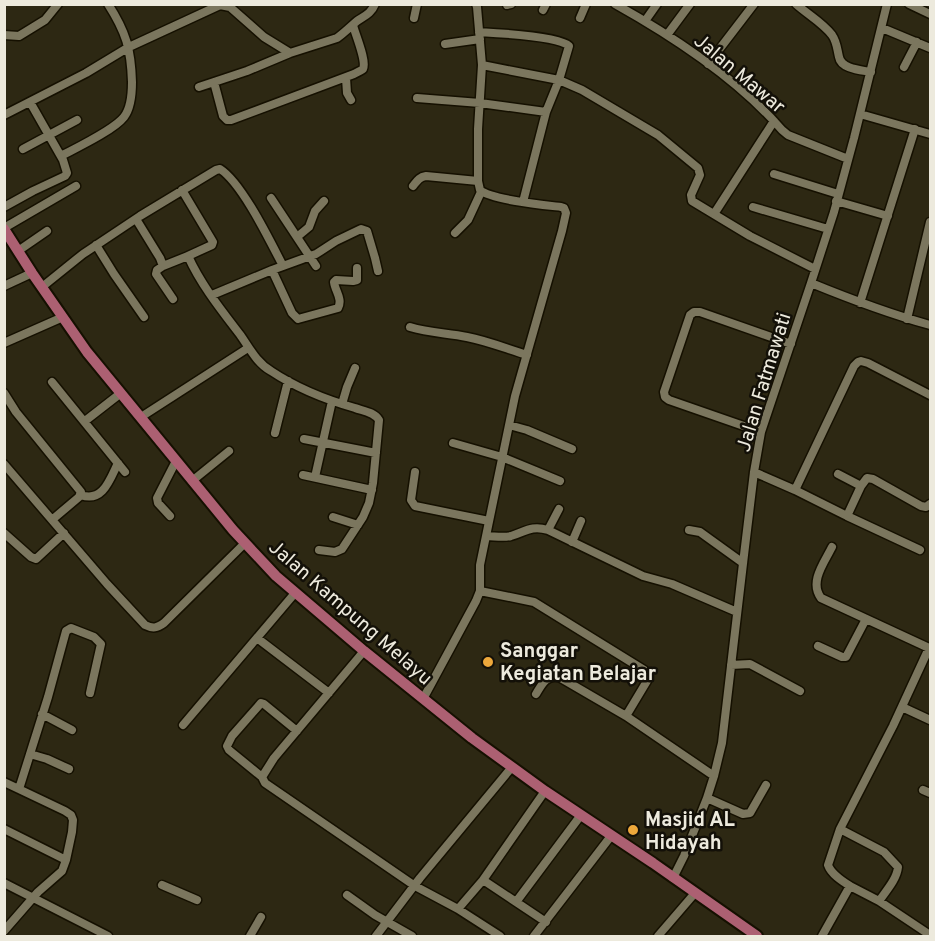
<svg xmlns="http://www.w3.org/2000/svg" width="935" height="941" viewBox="0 0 935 941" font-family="Overpass,sans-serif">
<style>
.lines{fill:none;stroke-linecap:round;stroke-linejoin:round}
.minor-casing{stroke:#151000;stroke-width:11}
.major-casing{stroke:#151000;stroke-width:14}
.minor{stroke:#7b765e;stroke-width:8}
.major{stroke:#ac6072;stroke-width:10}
.poi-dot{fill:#eda83b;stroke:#131008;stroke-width:2}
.labels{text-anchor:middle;stroke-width:5;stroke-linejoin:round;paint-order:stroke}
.street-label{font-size:20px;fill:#edeadd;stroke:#131008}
.poi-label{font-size:20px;font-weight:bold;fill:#edeadd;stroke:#131008;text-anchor:start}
</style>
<rect width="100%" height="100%" fill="#2d2813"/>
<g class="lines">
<!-- minor casing -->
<g class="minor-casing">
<path id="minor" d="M 615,4 C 674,37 738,79 782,130 L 788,135 L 848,159
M 796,4 C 807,14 823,23 832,35 C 837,42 837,49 839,57 C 841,69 861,70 871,72
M 909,4 L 930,14
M 507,5 L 511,4
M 543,10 L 546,4
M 414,18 L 417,4
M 580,18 L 586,4
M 645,21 L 657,4
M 882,28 L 930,48
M 479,32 C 496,33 559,36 569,46 L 559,80 L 482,65
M 4,35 L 19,36 L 45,20 L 58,4
M 667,35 L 690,4
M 445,44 L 480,39
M 708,64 L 754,4
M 904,67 L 917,42
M 346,78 L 347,93 L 351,100
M 214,82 L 223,116 L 227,120 L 231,120 L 354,74 C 356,73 362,70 363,69 C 367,61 355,34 353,25
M 199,87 L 247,71 L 290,53 L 337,38 C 344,33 350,27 357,21 C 364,16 371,14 375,4
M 417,98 L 480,103 L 546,112
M 860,114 L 930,134
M 4,115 L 86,73 L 129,47 L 220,5 L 230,7 L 264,37 L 290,53
M 23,149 L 77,120
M 61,156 C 76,148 114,130 124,117 C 131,108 132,94 132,82 C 131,49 126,32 108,4
M 774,174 L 838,194
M 413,186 C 417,181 419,177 426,176 L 478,181
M 182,190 L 213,242 L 212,245 L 188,256 C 201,285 222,311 241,336 C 250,349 257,363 271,371 C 295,387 327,400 355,408 C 363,411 374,412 379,420 L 373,483 L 369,503 L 363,517 L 342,549 L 335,552 L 319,550
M 271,198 L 316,266
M 836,201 L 888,216
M 523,202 L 546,112 L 559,80 L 582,90 L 658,135 L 698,168 L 700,175 L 691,195 L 692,201 L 750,236 L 815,269
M 4,207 L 33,191 L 65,176 L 67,173 L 63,160 L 30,102
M 753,207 L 828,229
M 714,214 L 774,121
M 136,219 L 160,258 L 163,266 L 157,270 L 156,274 L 173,299
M 4,228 L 76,186
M 455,233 L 468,220 L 481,192
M 297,237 L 309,227 L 315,211 L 324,201
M 96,245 L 114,274 L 144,317
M 18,251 L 47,231
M 163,266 L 188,256
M 272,270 L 292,313 L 298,319 L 338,308 C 343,299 335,291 334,282 L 336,280 L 353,281 L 357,280 L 357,268
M 811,283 C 850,299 890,314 930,325
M 4,286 L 32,273
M 42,287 L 83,254 L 140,216 L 216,170 L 220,169 C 242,183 270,241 283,266
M 212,295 L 272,270 L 316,254 L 336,241 L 361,229 L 367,231 L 375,258 L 378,271
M 860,303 L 915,129
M 907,319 L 930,222
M 410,327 C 429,333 448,333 467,337 C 488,341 507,349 527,355
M 4,343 L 63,317
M 52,382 L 125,472
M 4,393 L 16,412 L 81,492 L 79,497 L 53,519
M 342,404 L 347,387 L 355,368
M 141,417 L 248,348
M 85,421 L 121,393
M 509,425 L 527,430 L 572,449
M 761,432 L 669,400 L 665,397 L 664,392 L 690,315 L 694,312 L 700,312 L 791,344
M 275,433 L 288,381
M 304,439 L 376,453
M 453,443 L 502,457 L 560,481
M 4,464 L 107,584 L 145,625 C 153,629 157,628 164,623 L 245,543
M 415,472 L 411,500 L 415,506 L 489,521
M 754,472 L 795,490 L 847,516 L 861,486 L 867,478 L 873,479 L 921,506 L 926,507 L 930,504
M 838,474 L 861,486
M 303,475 L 372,490
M 315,477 L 332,401
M 192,481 L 229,451
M 795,490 L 854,366 L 858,362 L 861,361 L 868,363 L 930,395
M 81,495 C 103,503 110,479 118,463
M 170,516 L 158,503 L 157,498 L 176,461
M 847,516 L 920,550
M 333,517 L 358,525
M 548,530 L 559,509
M 689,530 L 700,532 L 743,563
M 4,533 L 31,557 L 36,559 L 64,533
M 486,536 C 494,536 503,538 511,536 C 525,532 531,525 548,530 L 643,576 L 672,584 L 737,612
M 572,542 L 581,521
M 480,591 L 534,602 L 644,670 L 647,675 L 647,681 L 626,716
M 257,638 L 329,693
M 818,646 L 842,657 L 846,657 L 866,619
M 731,665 L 750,664 L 800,691
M 536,694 C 542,684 546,675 559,677 L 626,716 L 714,776
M 423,699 L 476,601 L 480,591 L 480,565 L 515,396 L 562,231 L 566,213 L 564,208 L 561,207 C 544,205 492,200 480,190 L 478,181 L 478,129 L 482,65 L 477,7 L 476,4
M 902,707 L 930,720
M 42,714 L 72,730
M 183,725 L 295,593
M 297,731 L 264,704 L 261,703 L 232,736 L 227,746 L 229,750 L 262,777 L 265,783 L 415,886 L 458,909 L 483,880
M 30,754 L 47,759 L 69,769
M 262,777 L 274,758 L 364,651
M 4,782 L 65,811 L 71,815 L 73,820 L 72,832 L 66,860 L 62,871 L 38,892 L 4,931
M 19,789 L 48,697 L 66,631 L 71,628 L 94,637 L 101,644 L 90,693
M 923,790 L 930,793
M 545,791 L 483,880 L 546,922
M 707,798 L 743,814 L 750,813 L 766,785
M 4,829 L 66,860
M 840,829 L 884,852 L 898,867 C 897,879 886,891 879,901
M 673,878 L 684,856 L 707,798 L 714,776 L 722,743 L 744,555 L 754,472 L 761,432 L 811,283 L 834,212 L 854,138 L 887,4
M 4,883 L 108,936
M 162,885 L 197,900
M 850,886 L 879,901 L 930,935
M 347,895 L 375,915 L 412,936
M 516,902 L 581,815
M 458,909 L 500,936
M 250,936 L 261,917
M 376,936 L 420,878 L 512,767
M 534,936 L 611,836
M 658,936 L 695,893
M 822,936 L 850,886 C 842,881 831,874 828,865 L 840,829 L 893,726 L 929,648 L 821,598 C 809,582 824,563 832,547"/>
</g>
<!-- major casing -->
<g class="major-casing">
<path id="major" d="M 4,229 L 32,273 L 87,352 L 233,530 L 276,576 L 364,651 L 472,738 L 545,791 L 653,863 L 757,936"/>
</g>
<!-- minor -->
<use href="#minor" class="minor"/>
<!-- major -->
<use href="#major" class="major"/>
</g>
<!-- markers -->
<g class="poi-dot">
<circle cx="488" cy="662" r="6"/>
<circle cx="633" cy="830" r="6"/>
</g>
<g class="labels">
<!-- street labels -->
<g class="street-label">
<text transform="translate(740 73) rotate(40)" y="7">Jalan Mawar</text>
<text transform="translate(763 382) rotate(-73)" y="7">Jalan Fatmawati</text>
<text transform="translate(351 612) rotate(41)" y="7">Jalan Kampung Melayu</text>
</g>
<!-- poi labels -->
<g class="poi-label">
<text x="500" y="657">Sanggar<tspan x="500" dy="23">Kegiatan Belajar</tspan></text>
<text x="645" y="826">Masjid AL<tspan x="645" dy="23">Hidayah</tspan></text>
</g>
</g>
<!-- border -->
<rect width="935" height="941" fill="none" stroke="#edeadd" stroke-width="12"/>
</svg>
